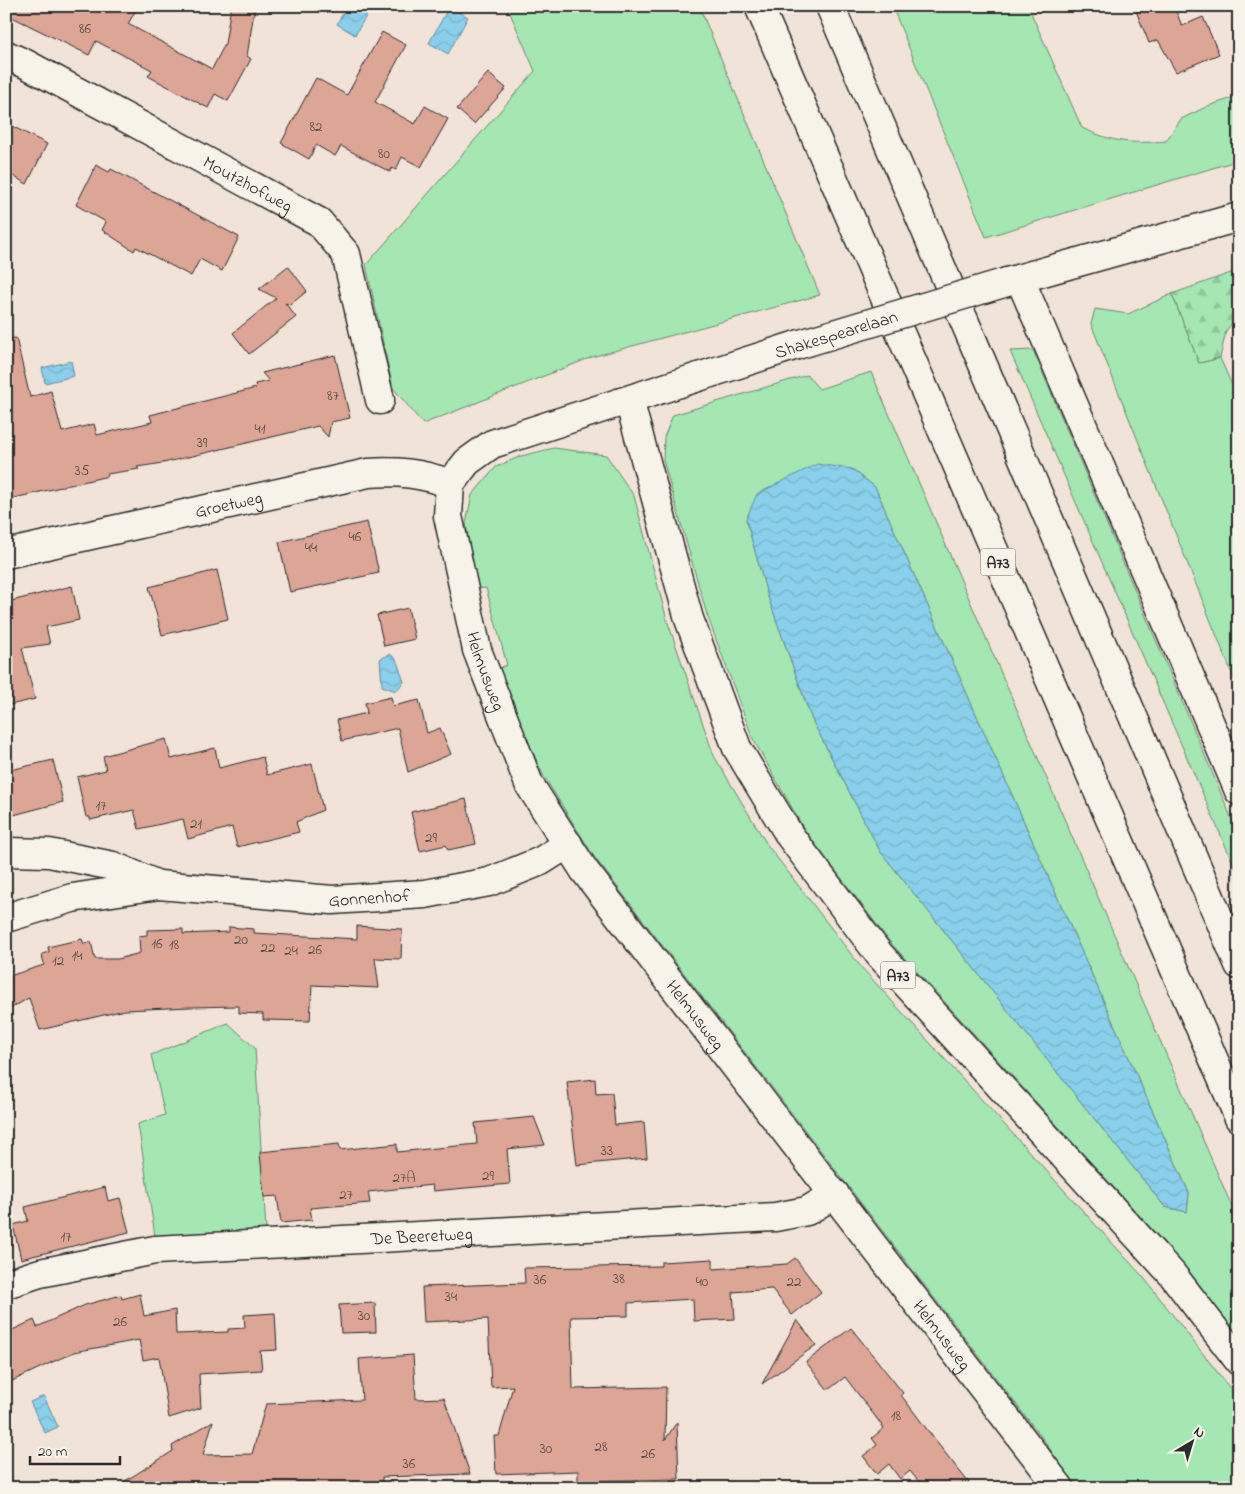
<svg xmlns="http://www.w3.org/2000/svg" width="1245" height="1494" viewBox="0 0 1245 1494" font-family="'Indie Flower',sans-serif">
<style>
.green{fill:#a4e7b2;stroke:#68896e;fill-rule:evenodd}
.forest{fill:url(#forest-firs);stroke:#68896e}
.water{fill:url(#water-waves);stroke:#648d9e}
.building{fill:#dda596;stroke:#2b2b2b}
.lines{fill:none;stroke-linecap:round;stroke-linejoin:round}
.minor-casing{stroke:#2b2b2b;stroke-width:31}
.highway-casing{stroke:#2b2b2b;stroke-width:31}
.minor{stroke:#f7f3e8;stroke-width:28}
.highway{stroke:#f7f3e8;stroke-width:28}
.minor-bridge-casing{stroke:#2b2b2b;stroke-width:31;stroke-linecap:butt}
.minor-bridge{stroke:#f7f3e8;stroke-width:28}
.labels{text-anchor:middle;stroke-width:5;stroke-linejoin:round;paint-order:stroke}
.number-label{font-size:15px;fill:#584a46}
.shield{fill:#f7f3e8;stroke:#686764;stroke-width:1}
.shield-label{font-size:16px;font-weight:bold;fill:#2b2b2b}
.street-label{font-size:18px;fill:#2b2b2b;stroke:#f7f3e8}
</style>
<defs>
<pattern id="forest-firs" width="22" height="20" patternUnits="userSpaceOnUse" patternTransform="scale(1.25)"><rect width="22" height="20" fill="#a4e7b2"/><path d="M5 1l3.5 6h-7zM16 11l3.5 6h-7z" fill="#8dc699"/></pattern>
<pattern id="water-waves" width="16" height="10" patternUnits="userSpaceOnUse" patternTransform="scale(1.25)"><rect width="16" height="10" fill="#8acfeb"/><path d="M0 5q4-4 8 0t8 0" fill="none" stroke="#77b2ca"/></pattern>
</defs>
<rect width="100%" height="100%" fill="#f2e3d8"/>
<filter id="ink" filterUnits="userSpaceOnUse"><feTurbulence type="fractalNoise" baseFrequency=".02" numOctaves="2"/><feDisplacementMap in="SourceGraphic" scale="10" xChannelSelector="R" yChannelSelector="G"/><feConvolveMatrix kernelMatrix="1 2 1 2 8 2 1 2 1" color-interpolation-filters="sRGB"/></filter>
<g filter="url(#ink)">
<!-- green -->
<path class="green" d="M 507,6 L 699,6 L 820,295 L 592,357 L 423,424 L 393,388 L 366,265 L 535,71 Z
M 892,6 L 1028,6 L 1082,128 C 1115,143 1131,144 1166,141 L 1181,119 L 1208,106 L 1239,96 L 1239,160 L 986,237 Z
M 1172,294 L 1199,363 L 1220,358 L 1239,401 L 1239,691 L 1091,324 L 1095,309 L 1128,314 Z
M 1033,350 L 1239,836 L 1239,877 L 1010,351 Z
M 871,372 L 1239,1223 L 1239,1337 L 1192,1275 L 1161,1239 L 890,942 L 804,829 L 753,739 L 707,615 L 663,460 L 664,437 L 673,415 L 807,375 L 819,389 ZM 852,469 L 875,487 L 1189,1193 L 1187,1212 L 1165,1207 L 880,851 L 812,720 L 767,594 L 746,519 Z
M 554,448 L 606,455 L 634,496 L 667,620 L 714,756 L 768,846 L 861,967 L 1144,1278 L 1239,1400 L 1239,1488 L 1076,1488 L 1043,1439 L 595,858 L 543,775 L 503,684 L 497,669 L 507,665 L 486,588 L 476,589 L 466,523 L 472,495 L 496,467 L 521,456 Z
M 228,1023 L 255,1048 L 266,1231 L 200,1236 L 155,1236 L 138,1124 L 165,1115 L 151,1055 Z"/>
<!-- forest -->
<path class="forest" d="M 1239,270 L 1239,313 L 1226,331 L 1220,358 L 1199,363 L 1172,294 Z"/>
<!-- water -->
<path class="water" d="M 347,6 L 372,6 L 355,35 L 337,24 Z
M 449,7 L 468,17 L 448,54 L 429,43 Z
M 71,361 L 74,376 L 45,383 L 42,368 Z
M 817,464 L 852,469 L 875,487 L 1189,1193 L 1187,1212 L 1165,1207 L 880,851 L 812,720 L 767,594 L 746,519 L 757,494 Z
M 390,654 L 396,659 L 404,682 L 396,691 L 382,686 L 380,659 Z
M 44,1396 L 58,1427 L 45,1433 L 30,1402 Z"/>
<!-- building -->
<path class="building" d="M 6,6 L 138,6 L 128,24 L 212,69 L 225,44 L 231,6 L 255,6 L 247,56 L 251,59 L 228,101 L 215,94 L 208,108 L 148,76 L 152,70 L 96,41 L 89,55 L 6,14 Z
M 1134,6 L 1174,6 L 1182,26 L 1203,17 L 1219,54 L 1176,72 L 1158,40 L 1149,43 Z
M 382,32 L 406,45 L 375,102 L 415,124 L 425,106 L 448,119 L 421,167 L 402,157 L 396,170 L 392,168 L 390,172 L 341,146 L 335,156 L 316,145 L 309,159 L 281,143 L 316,78 L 347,95 Z
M 488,73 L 506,88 L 474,124 L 457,109 Z
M 6,123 L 47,144 L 27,184 L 6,172 Z
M 96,165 L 109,172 L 111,169 L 239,237 L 222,271 L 200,259 L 191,276 L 136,247 L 134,251 L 102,230 L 106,222 L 76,205 Z
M 288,266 L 307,291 L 290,305 L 285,303 L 296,317 L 249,354 L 233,333 L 276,298 L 259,289 Z
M 16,338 L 30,397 L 51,391 L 62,432 L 94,424 L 97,435 L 152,422 L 150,415 L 256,388 L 255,384 L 269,381 L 262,373 L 335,355 L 350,418 L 331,422 L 328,437 L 318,426 L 163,463 L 137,467 L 139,469 L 107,474 L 108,476 L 6,500 L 6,339 Z
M 367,522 L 379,573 L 290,592 L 279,542 Z
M 217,570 L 228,619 L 162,635 L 149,587 Z
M 72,586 L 79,620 L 46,627 L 50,644 L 22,648 L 35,699 L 6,706 L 6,620 L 11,620 L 7,602 Z
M 408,608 L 415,639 L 384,646 L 377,615 Z
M 391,697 L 393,706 L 419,700 L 427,733 L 440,728 L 451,754 L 408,772 L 398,728 L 342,741 L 337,720 L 367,713 L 365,703 Z
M 166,739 L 171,759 L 215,748 L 219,768 L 263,757 L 267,775 L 312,764 L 323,810 L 296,822 L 299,832 L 237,847 L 232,827 L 188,839 L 183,819 L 139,829 L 134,810 L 90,820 L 90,817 L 86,817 L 77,777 L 106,770 L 103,756 Z
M 53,760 L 63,802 L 6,817 L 6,771 Z
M 466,799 L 476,844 L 448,850 L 446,845 L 420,851 L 411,812 Z
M 357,926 L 402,929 L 401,959 L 375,958 L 379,988 L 312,985 L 310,1021 L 263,1020 L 263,1014 L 239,1013 L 239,1006 L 190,1007 L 125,1010 L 40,1030 L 29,998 L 6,1011 L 6,977 L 44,965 L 42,954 L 49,952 L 48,947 L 82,939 L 84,944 L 91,942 L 95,959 L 118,959 L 140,953 L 139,936 L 147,935 L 147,930 L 183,929 L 183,934 L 229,932 L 229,927 L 254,929 L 254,933 L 357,939 Z
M 595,1079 L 596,1094 L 612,1093 L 615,1125 L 644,1122 L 647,1158 L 577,1165 L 567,1082 Z
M 534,1117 L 545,1145 L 507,1149 L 510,1184 L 433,1191 L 432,1185 L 368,1192 L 370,1203 L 310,1208 L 312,1220 L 281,1223 L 277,1196 L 264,1197 L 260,1152 L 339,1144 L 340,1150 L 397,1144 L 397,1152 L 477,1144 L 475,1123 Z
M 105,1187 L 108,1201 L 120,1198 L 129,1232 L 21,1259 L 13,1225 L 28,1221 L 25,1207 Z
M 795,1258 L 821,1292 L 792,1315 L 772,1289 L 733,1292 L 735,1319 L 694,1321 L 693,1299 L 628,1303 L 628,1316 L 571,1317 L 573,1389 L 666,1387 L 665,1440 L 677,1422 L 679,1479 L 582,1481 L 578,1481 L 578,1471 L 496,1474 L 494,1436 L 499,1436 L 513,1386 L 491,1387 L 488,1319 L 424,1322 L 422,1287 L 525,1283 L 524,1268 L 661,1266 L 661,1262 L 713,1259 L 713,1269 L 787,1264 Z
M 140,1294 L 144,1316 L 175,1310 L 176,1334 L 228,1332 L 228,1329 L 245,1328 L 244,1315 L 275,1313 L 277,1350 L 260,1351 L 262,1370 L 199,1374 L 201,1408 L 169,1418 L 159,1357 L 143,1360 L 139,1340 L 74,1352 L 12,1381 L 6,1368 L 6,1333 L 34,1320 L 37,1327 L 85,1305 L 121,1295 L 122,1299 Z
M 375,1303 L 376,1332 L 341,1333 L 339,1305 Z
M 797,1320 L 816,1345 L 762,1384 Z
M 851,1328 L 903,1393 L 901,1395 L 938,1444 L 973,1488 L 924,1488 L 910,1471 L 900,1479 L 889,1464 L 877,1474 L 863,1456 L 877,1445 L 872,1438 L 884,1428 L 845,1377 L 828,1390 L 806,1362 Z
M 413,1355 L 416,1399 L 444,1398 L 470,1474 L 382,1477 L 382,1486 L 369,1488 L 114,1488 L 173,1451 L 172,1446 L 213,1421 L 203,1455 L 252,1454 L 266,1404 L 362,1400 L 359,1359 Z"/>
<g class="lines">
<!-- minor casing -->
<g class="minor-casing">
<g id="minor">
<path id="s1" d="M 6,55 L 26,64 L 319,222 L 346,254 L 380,400"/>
<path d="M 1007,282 L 1239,217"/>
<path id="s2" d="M 450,484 L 448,516 L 477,650 L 529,784 L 584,870 L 1060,1488"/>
<path d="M 450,484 L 467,462 L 492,444 L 797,345"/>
<path id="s3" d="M 6,554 L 368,473 C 398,471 422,473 450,484"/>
<path d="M 6,852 L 49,853 L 113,866 L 158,885"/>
<path id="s4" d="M 6,918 L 72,898 L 159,885 L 332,900 L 425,894 L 489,882 L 541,861 L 568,844"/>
<path id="s5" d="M 6,1284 L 40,1273 L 155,1250 L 775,1217 L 807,1211 L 835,1194"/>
</g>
</g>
<!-- highway casing -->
<g class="highway-casing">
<path id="highway" d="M 759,6 L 1239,1118
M 830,6 L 1239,965
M 1020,279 L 1239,791
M 629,400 L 689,619 L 737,748 L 790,836 L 879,954 L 1172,1274 L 1239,1361"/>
</g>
<!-- minor -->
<use href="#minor" class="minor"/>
<!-- highway -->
<use href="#highway" class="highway"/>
<!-- minor-bridge casing -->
<g class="minor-bridge-casing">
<path id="minor-bridge" d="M 797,345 L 1007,282"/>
</g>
<!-- minor-bridge -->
<use href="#minor-bridge" class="minor-bridge"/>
</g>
</g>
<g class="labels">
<!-- number labels -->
<g class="number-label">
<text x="85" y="33">86</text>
<text x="316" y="131">82</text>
<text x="384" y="158">80</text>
<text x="333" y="400">87</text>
<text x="260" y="433">41</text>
<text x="202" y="447">39</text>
<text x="82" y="475">35</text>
<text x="355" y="541">46</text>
<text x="311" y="552">44</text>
<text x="101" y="810">17</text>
<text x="196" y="828">21</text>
<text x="431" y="842">29</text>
<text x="241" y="944">20</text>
<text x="157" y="948">16</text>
<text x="174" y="949">18</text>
<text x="268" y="952">22</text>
<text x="315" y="954">26</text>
<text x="291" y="955">24</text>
<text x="77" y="960">14</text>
<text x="58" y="965">12</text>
<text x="607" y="1155">33</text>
<text x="488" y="1180">29</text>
<text x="404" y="1182">27A</text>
<text x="346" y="1199">27</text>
<text x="66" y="1241">17</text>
<text x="619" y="1283">38</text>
<text x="540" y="1284">36</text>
<text x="702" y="1286">40</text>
<text x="794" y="1286">22</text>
<text x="451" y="1301">34</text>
<text x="364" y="1320">30</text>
<text x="120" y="1326">26</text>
<text x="896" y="1420">18</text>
<text x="601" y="1451">28</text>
<text x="546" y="1453">30</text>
<text x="648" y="1458">26</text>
<text x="409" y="1468">36</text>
</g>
<!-- shield labels -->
<g class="shield">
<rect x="980.5" y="548.5" width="35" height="27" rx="4"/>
<rect x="880.5" y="961.5" width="35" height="27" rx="4"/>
</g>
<g class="shield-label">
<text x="998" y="568">A73</text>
<text x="898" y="981">A73</text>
</g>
<!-- street labels -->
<g class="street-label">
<text dy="6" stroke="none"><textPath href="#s1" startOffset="274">Moutzhofweg</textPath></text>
<text transform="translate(836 334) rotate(-17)" y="6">Shakespearelaan</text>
<text dy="6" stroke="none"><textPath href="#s3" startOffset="228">Groetweg</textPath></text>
<text dy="6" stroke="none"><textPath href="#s2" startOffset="192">Helmusweg</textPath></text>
<text dy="6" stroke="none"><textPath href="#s4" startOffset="368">Gonnenhof</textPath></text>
<text dy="6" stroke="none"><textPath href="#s2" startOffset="598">Helmusweg</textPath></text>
<text dy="6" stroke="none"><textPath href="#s5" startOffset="420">De Beeretweg</textPath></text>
<text dy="6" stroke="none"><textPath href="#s2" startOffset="1002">Helmusweg</textPath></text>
</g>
</g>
<!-- margin -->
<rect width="1245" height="1494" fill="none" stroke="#f7f3e8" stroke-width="25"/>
<rect x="12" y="12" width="1220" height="1469" fill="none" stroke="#2b2b2b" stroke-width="2" filter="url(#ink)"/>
<!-- north arrow -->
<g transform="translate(1192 1442) rotate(38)" stroke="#f7f3e8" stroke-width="4" paint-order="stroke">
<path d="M0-4L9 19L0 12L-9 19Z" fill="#2b2b2b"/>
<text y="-8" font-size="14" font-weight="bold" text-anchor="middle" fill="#2b2b2b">N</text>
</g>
<!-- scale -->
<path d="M30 1456v8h90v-8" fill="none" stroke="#2b2b2b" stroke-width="2.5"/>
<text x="38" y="1456" font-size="15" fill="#2b2b2b" stroke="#f7f3e8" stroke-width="4" paint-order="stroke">20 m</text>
</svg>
